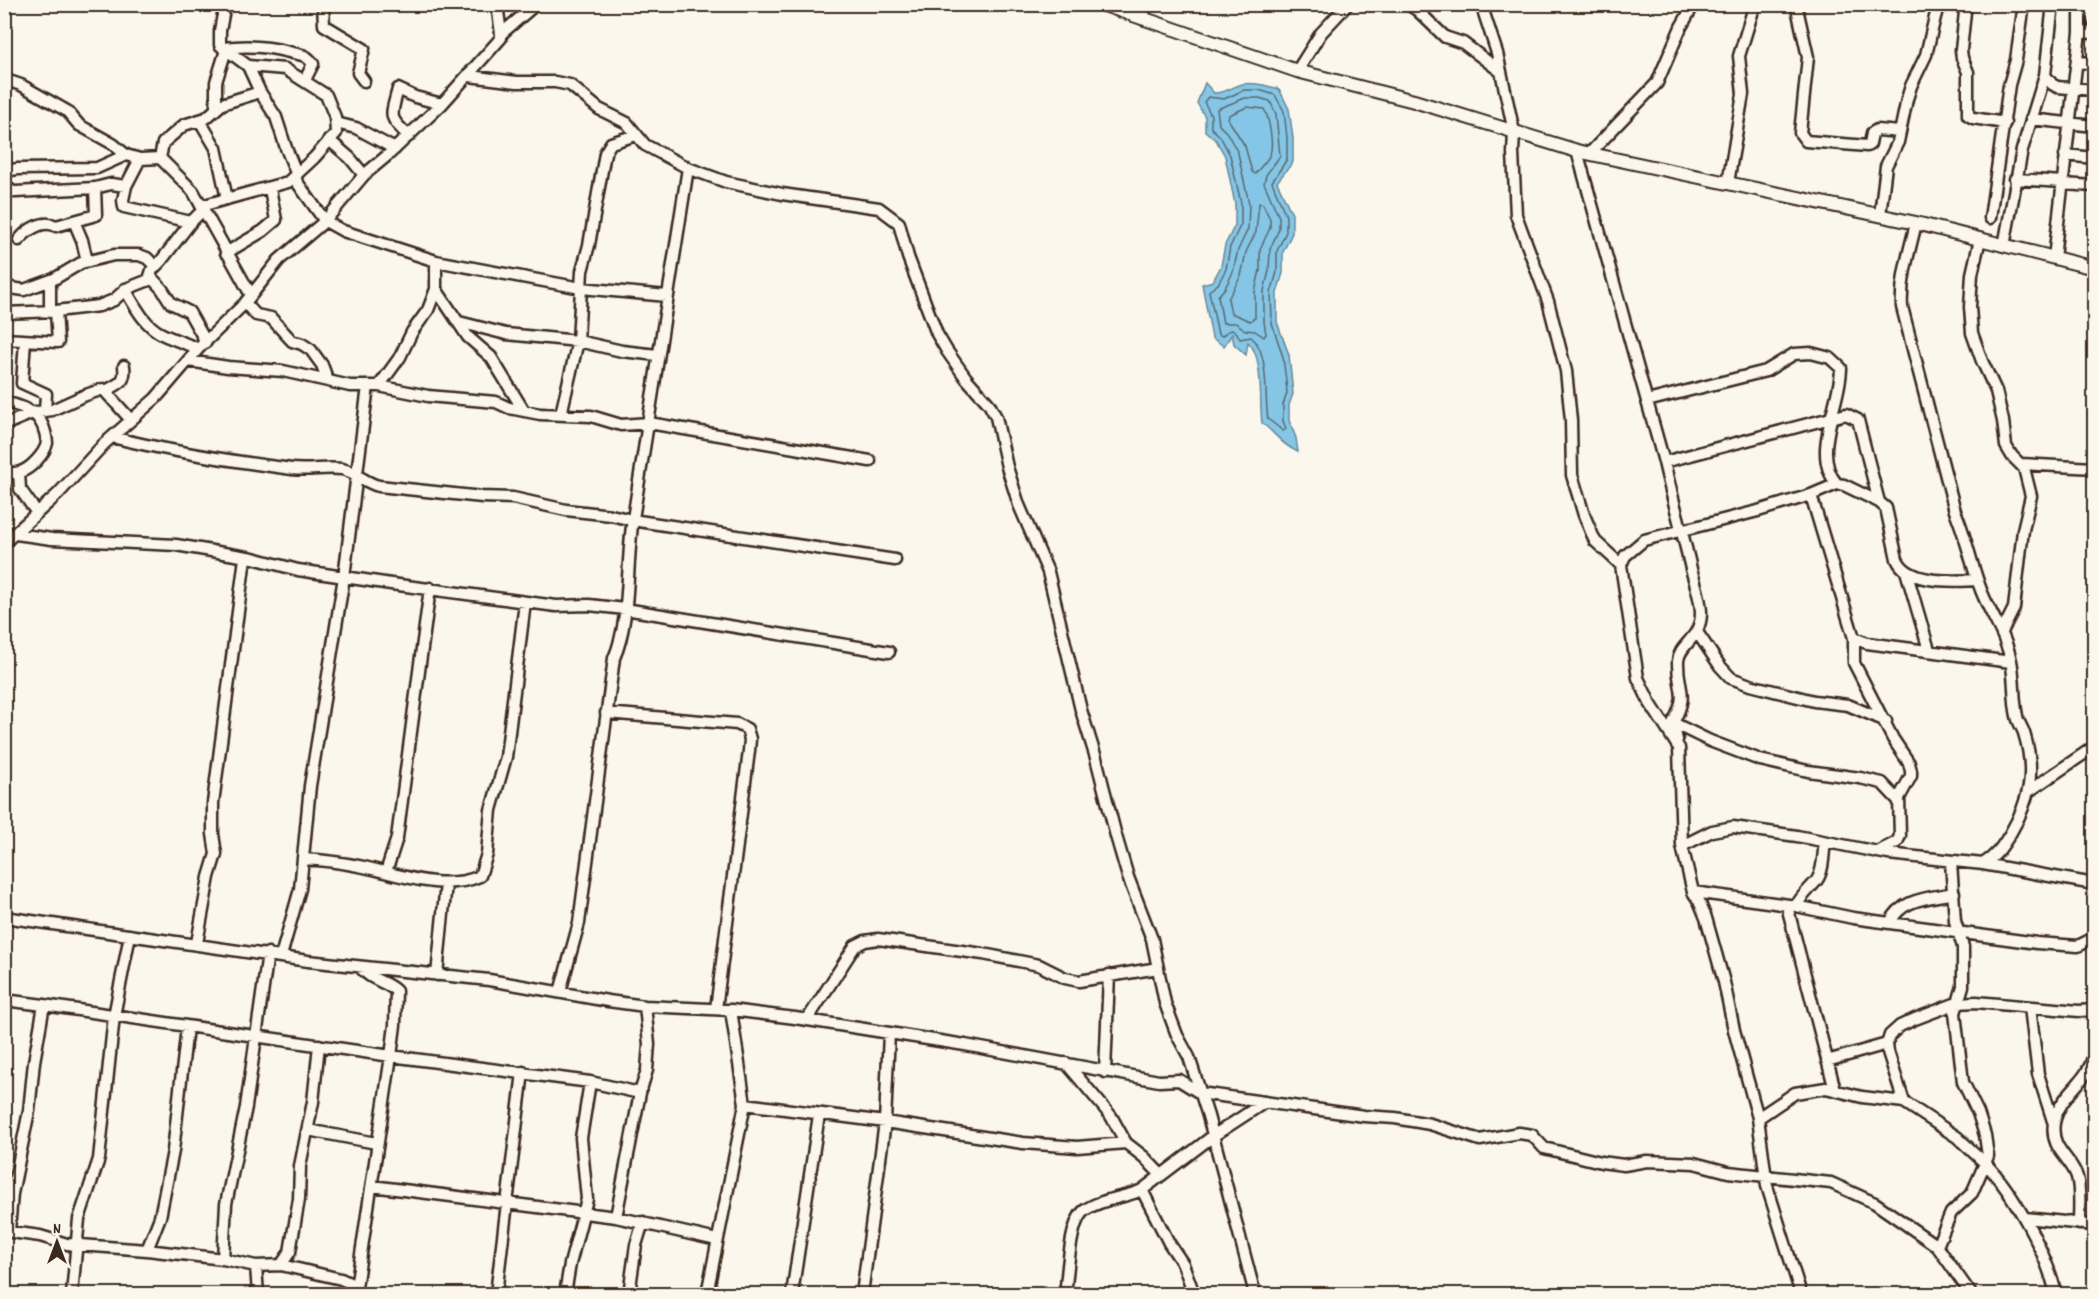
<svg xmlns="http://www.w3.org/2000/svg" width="2099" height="1299" viewBox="0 0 2099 1299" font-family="Dekko,sans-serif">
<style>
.water{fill:#85c6e6;stroke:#678896;stroke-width:1.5}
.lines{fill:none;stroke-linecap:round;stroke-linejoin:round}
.shore{stroke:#59686e;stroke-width:1.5}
.minor-casing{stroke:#3b2a1e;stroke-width:15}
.tertiary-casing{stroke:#3b2a1e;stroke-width:16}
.minor{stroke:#fbf7ec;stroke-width:10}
.tertiary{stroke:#fbf7ec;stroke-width:12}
</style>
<rect width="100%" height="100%" fill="#fbf7ec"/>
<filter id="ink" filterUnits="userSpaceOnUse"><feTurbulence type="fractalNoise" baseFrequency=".0167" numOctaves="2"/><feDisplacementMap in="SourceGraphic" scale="12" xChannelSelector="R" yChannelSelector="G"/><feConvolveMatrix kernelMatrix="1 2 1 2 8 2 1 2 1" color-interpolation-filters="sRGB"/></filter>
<g filter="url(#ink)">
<!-- water -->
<path class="water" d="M 1205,83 L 1214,93 C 1226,93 1233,86 1243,84 C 1255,82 1268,86 1279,89 L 1289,109 L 1293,138 L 1293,162 L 1277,182 L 1292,214 L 1292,233 L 1283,252 L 1283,273 L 1277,293 L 1277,322 L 1289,355 L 1293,394 L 1289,405 L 1289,420 L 1296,438 L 1298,452 C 1283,446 1275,433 1262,423 C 1259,402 1264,356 1248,342 L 1246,355 L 1234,344 L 1232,334 L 1224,346 L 1212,338 L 1202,284 L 1213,281 L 1221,266 L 1225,245 L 1235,225 L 1235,204 L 1225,156 L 1216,140 L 1205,131 L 1205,117 L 1197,103 Z"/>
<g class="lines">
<!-- shore -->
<path class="shore" d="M 1244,90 L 1259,90 L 1275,95 L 1284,111 L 1287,138 L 1287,159 L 1272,182 L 1286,216 L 1286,232 L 1277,251 L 1277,272 L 1271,293 L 1272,323 L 1283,357 L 1286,381 L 1287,393 L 1283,405 L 1283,421 L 1286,429 L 1283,431 L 1268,419 C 1264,397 1270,351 1251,337 L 1240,339 L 1237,333 L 1233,330 L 1228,331 L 1222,336 L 1218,334 L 1209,291 L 1218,284 L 1226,269 L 1230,247 L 1241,224 L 1241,203 L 1230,155 L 1220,136 L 1211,128 L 1211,115 L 1204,102 L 1208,97 L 1224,99 Z
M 1245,98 L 1259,98 L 1270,101 L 1276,114 L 1280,156 L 1266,175 L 1264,183 L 1279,217 L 1279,229 L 1270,249 L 1269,271 L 1264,291 L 1264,322 L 1266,334 L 1264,337 L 1255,331 L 1245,330 L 1236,323 L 1223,323 L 1218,296 L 1225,288 L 1233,272 L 1238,250 L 1248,229 L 1249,204 L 1238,153 L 1227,133 L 1219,125 L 1217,109 Z
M 1247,107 L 1264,109 C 1269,118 1274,145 1270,154 C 1268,160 1259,169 1255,174 L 1252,172 L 1245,146 L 1228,119 L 1229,115 Z
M 1259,203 L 1263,204 L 1270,219 L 1270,228 L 1260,249 L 1260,270 L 1255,292 L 1255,318 L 1250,321 L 1231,313 L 1228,299 L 1241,276 L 1246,252 L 1256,232 Z"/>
<!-- minor casing -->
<g class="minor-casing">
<path id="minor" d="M 225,4 L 220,31 L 220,45 L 248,66 L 260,92 L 276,117 L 286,148 L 297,175
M 323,4 L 324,25 L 364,49 L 358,73 L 364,81
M 497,4 L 501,34
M 1408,4 L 1417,10 L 1445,37 L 1463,43 L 1500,71
M 1481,4 L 1497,53 L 1514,132 L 1513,153 L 1516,215 L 1548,301 L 1566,371 L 1571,420 L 1572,475 L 1584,515 L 1595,541 L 1621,565
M 1796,4 L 1808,57 L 1800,133 L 1806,141 L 1867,146 L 1870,144 L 1872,133 L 1877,130 L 1900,132
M 1959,4 L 1965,12 L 1961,50 L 1962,58 L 1968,72 L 1968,115 L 1973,118 L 2005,123
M 2087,4 L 2094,23
M 1143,19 L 1146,4
M 2080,32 L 2094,33
M 223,48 C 246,45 267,46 289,52 C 299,55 306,53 313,64 L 305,80
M 2077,62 L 2094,63
M 1297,71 L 1321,33 L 1348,4
M 4,74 L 4,121
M 2045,75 L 2052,84 L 2057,87 L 2094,90
M 469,76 L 517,82 L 555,82 L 570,85 L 599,109 L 627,123 L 645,145 L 688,168 L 726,182 L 782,194 L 879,208 L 899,223 L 908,257 L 937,334 L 947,351 L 966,378 L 989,404 L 996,417 L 1007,467 L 1019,505 L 1048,572 L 1081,710 L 1096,758 L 1116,836 L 1128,877 L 1152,939 L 1165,1003 L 1177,1035 L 1189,1057 L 1208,1116 L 1255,1294
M 6,80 L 21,85 L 67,111 L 79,125 L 113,144 L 126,155 L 140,159 L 160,158 L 193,191 L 251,295
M 216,108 L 216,82 L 226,50
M 2031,119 L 2094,126
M 200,121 L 216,148 L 227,199
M 336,123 L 356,128 L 395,149
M 409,136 C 387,117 391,116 398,89 L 415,97 L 442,104
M 329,140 L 350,158 L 364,175
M 1577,151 L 1664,462
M 1590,153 L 1657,83 L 1681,27 L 1694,4
M 2065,155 L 2094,158
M 160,158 L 163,143 L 184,125 L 206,118 L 222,104 L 260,92
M 4,171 L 18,169 L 97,168 L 126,155
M 294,178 L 325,221 L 343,231 L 436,261 L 581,288 L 667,296
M 2015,179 L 2063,182
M 4,183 L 11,191 L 15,192 L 95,188 L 111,184 L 126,186 L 140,159
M 1728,183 L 1743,94 L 1739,56 L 1755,4
M 2063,184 L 2094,186
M 126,186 L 123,200 L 124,207 L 191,222
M 201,206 L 288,182 L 314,158 L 336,133 L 335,117 L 326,95 L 285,69 L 248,66
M 1880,215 L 1886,166 L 1898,142 L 1907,99 L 1911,86 L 1926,55 L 1935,17 L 1937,11 L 1945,4
M 1990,218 L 2009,85 L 2016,60 L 2024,4
M 74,221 L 82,240 L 87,261
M 1916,223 C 1910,250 1900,279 1902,307 L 1955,511 C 1966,536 1971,564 1981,590 C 1990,614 2006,635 2011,661 C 2015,679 2013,698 2017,716 C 2018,722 2022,727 2024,733 C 2036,772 2030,800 2010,834 C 2002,847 1997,855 1983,864
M 1980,239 L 1972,274 L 1970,307 L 1972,333 L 1982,361 L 1996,391 L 2003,421 L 2006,446 L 2012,456 L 2024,468 L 2031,496 L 2023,530 L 2014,608 L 2002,632
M 19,240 C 27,230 43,219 56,226 L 96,215 L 95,188
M 2004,246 L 2022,150 L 2045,75 L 2053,4
M 226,253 L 263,231 L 276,220 L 270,189
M 2054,258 L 2080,32 L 2080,4
M 150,276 L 162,289 L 171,303 L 189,312 L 206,342
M 50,281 L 50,312
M 4,287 L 24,290 L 54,279 L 81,263 L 114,255 L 139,255 L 147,258 L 155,266
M 125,289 C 135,306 144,325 162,334 C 174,340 186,343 198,349
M 436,289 L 468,337 L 491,357 L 524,411
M 245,303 L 256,315 L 271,318 L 292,341 L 302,344 L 311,350 L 322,365 L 328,381 L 350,386 L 379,386 L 428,396 L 496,402 L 509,408 L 540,414 L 591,416 L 621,425 L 649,423 L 870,461
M 4,313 L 56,311 L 99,306 L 114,300 L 126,289 L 149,280 L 152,270 L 161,261 L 191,222 L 203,210
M 459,322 L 506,334 L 578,341 L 622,351 L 657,355
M 4,339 L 58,342 L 56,311
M 25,341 L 22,383 L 46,394 L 45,411
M 188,361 L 228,367 L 283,371 L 328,381
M 379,386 L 400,357 L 412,332 L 428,310 L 436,289 L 436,261
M 106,391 C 119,383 126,383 124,366
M 1647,401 L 1766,371 L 1794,354 L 1811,353 L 1830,358 L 1841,368 C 1841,403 1810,454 1837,484
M 4,402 C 30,408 44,414 47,443 C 45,453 31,469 20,472 C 15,474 9,473 4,472
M 561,414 L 578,341 L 582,271 L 589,245 L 605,153 L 611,143 L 636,135
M 4,425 L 35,412 L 52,410 L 83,396 L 103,389 L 131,420
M 112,437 C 171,452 231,461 292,469 C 309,471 326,467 342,469 C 356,472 365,483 379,486 L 482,497 L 513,498 L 566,510 L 611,515 L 632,520 L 895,560
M 2021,464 L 2094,468
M 19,473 L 20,489 L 37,513
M 1811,495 L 1854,638 L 1867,643 L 2011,662
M 16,534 L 52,539 L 176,545 L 253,558 L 298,570 L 391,584 L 556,606 L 589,605 L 625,609 L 889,652
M 4,543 L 58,494 L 104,444 L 156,398 L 198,349 L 245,303 L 279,260 L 325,221 L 364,175 L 388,155 L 442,104 L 501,38 L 501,34 L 536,4
M 1906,571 L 1929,650
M 1697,632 L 1720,666 L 1731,678 L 1750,685 L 1814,701 L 1848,705 L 1886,721
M 1854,638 L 1854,663 L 1893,739 L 1909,763 L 1911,771 L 1911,776 L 1899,798 L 1900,836 L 1897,842 L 1877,852
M 606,713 L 737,724 L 747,729 L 750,739 L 749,751 L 716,1009
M 1673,723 L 1710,741 L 1760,760 L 1808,771 L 1860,778 L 1882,783 L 1899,801
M 1677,740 L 1673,723 C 1690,691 1677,691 1678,661 C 1679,644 1701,639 1701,613 C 1701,599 1695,583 1691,569 C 1683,533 1672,498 1664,462 L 1846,414 L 1858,420 L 1879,502
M 2029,791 L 2094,747
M 1682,846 L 1712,831 L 1733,827 L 1797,836 L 1888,854 L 1983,864 L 2094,884
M 303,859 C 324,860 344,863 364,867 C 401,875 444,892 480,876 L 487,854 L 491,810 L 506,757 L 525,602
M 1951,862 L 1955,921 L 1963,947 L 1963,986 L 1955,1013 L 1963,1082 L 1978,1113 L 1985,1135 L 1988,1156 L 1985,1163 C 2014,1193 2047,1254 2056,1294
M 386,872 L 397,838 L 430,588
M 1693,892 L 1796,906 L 1853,918 L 2037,943 L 2078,946 L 2094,938
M 1787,906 L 1835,1090
M 1796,906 C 1802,895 1810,889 1817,880 C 1824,870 1823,853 1825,842
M 4,917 L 308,961 L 489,980 L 608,1001 L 645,1006 L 731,1010 L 795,1018 L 965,1045 L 1159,1081 L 1179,1080 L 1200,1093 L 1364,1116 L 1395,1118 L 1430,1124 L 1480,1140 L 1519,1133 L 1532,1135 L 1544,1148 L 1601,1162 L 1624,1165 L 1647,1161 L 1694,1163 L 1728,1172 L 1831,1183 L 1875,1203 L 1937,1246 L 1971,1294
M 1890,923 C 1901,898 1930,898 1954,893
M 197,943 L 209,877 L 216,854 L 213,834 L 213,803 L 245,558
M 281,956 L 300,889 L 310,786 L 344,577 L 368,386
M 437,975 L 446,883
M 560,992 L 579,923 L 614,658 C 631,620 626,561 633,519 C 651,402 669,285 688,168
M 4,1000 L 44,1005 L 34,1062 L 29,1111 L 12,1194 L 9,1231
M 44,1005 L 391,1056 L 395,1025 L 396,991 C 386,981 371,981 360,967
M 2030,1007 L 2038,1074 L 2053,1121
M 807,1020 L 855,946 L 865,941 L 878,939 L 983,954 L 1039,965 L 1065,978 L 1079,981 L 1158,968
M 1827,1061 L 1887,1044
M 1066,1063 L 1111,1116 L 1126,1143 L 1144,1157 L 1161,1175
M 1105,1072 L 1109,975
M 745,1104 L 885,1122 L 1023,1143 L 1077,1147 L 1126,1143
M 1758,1118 L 1795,1093 L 1826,1088 L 1862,1097 L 1904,1102
M 308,1130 L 376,1143
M 372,1186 L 616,1217 L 717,1240
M 1142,1190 L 1169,1243 L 1183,1264 L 1194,1294
M 616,1217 L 640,1093 L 647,1070 L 649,1044 L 645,1006
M 2025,1218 L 2094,1225
M 2079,1224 C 2079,1210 2081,1191 2077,1177 C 2071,1157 2050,1150 2054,1123 C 2060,1092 2091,1082 2094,1051
M 4,1231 L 40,1236 L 67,1244 L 147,1250 L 223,1259 L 256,1266 L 281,1265 L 341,1279 L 356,1286
M 1937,1246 L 1951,1213 L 1972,1193 L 1985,1163 L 1957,1137 L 1904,1102 L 1888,1052 L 1887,1044 L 1890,1035 L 1900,1026 L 1915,1019 L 1957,1003 L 1976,1002 L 2079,1011 L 2094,1010
M 147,1250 L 160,1217 L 173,1151 L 187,1027
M 223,1259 L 226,1204 L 246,1107 L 268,953
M 281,1265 L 290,1252 L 299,1199 L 300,1166 L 313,1102 L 319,1045
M 256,1266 L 258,1294
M 708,1287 L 721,1294
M 72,1294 L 79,1219 L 99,1159 L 114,1016 L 130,935
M 355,1294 L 391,1056 L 590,1082 L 640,1093
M 496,1294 L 523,1072
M 565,1294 L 570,1264 L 587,1199 L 581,1138 L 590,1082
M 629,1294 L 636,1245 L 643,1222
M 707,1294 L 745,1104 L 731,1010
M 792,1294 L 819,1115
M 862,1294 L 885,1122 L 889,1033
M 1065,1294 C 1068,1275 1069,1221 1085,1210 C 1101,1199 1124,1198 1142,1190 L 1213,1136 L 1265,1102
M 1801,1294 L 1767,1186 L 1758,1118 L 1734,1030 L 1724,982 L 1706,918 L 1699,901 L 1693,892 L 1682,846 L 1679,748 L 1650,703 L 1638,678 L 1621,565 L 1625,556 L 1644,540 L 1758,511 L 1811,495 L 1837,484 L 1844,485 L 1879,502 L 1886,508 L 1897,559 C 1908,585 1954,581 1977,580"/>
</g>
<!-- tertiary casing -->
<g class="tertiary-casing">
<path id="tertiary" d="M 1101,4 L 1297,71 L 1414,101 L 1577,151 L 1916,223 L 2094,268"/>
</g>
<!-- minor -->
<use href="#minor" class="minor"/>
<!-- tertiary -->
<use href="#tertiary" class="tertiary"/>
</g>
</g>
<!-- margin -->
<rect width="2099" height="1299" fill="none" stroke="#fbf7ec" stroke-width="24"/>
<rect x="12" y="12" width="2075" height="1275" fill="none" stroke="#3b2a1e" stroke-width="2" filter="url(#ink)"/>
<!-- north arrow -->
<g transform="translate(57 1242)" stroke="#fbf7ec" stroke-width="4.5" paint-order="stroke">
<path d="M0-4.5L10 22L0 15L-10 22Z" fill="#3b2a1e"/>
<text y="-9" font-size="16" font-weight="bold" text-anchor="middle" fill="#3b2a1e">N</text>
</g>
</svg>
